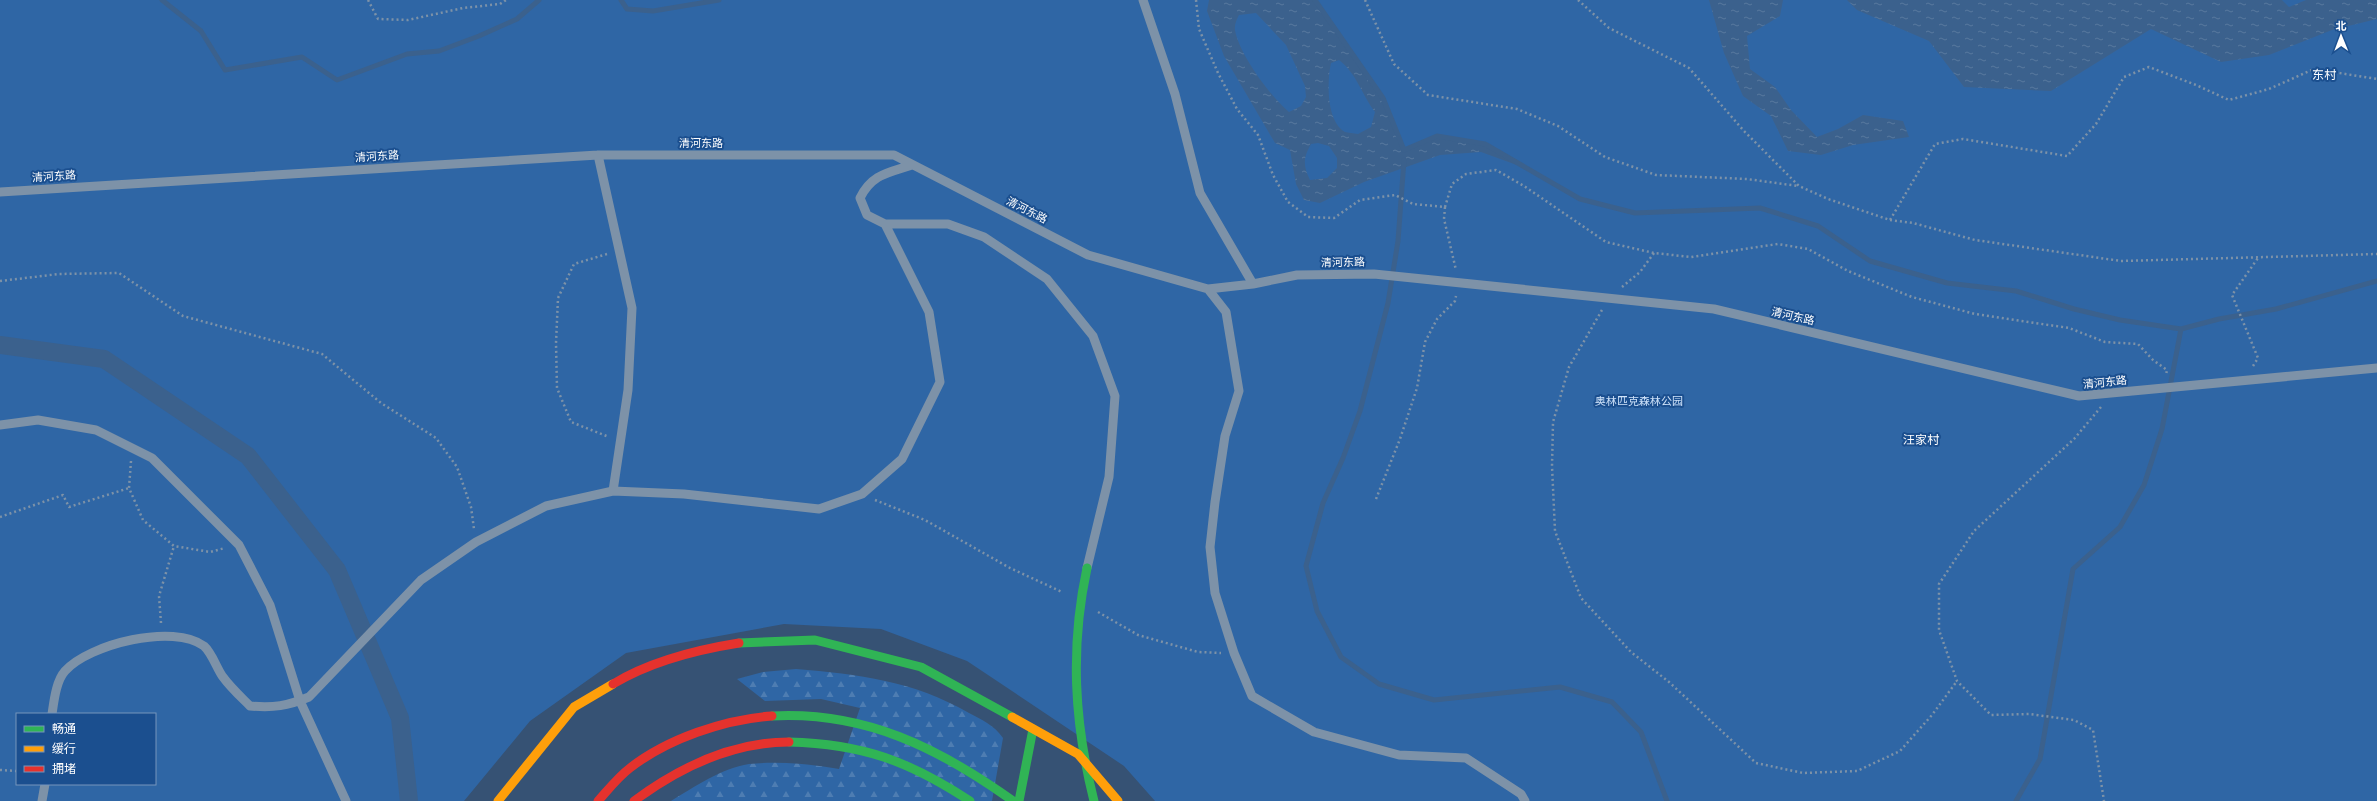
<svg xmlns="http://www.w3.org/2000/svg" width="2377" height="801" viewBox="0 0 2377 801" font-family="Ubuntu,'Noto Sans SC',sans-serif">
<style>
.forest{fill:url(#forest-firs)}
.green{fill:#2f66a5;fill-rule:evenodd}
.water{fill:url(#water-ripples);fill-rule:evenodd}
.lines{fill:none;stroke-linecap:round;stroke-linejoin:round}
.stream{stroke:#3b618d;stroke-width:5}
.canal{stroke:#3b618d;stroke-width:18}
.path{stroke:#7d92a8;stroke-width:2.5;stroke-dasharray:2 3;stroke-linecap:butt}
.lane{stroke:#7d92a8;stroke-width:9}
.fast{stroke:#30b455;stroke-width:9}
.slow{stroke:#ff9f0a;stroke-width:9}
.jam{stroke:#e5322d;stroke-width:9}
.labels{text-anchor:middle;stroke-width:4;stroke-linejoin:round;paint-order:stroke}
.street-label{font-size:11px;fill:#fff;stroke:#1b4f8f}
.park-label{font-size:11px;fill:#cfe3fa;stroke:#1b4f8f}
.neighbourhood-label{font-size:12px;fill:#fff;stroke:#1b4f8f}
</style>
<defs>
<pattern id="forest-firs" width="22" height="20" patternUnits="userSpaceOnUse"><rect width="22" height="20" fill="#2f66a5"/><path d="M5 1l3.5 6h-7zM16 11l3.5 6h-7z" fill="#4e7db2"/></pattern>
<pattern id="water-ripples" width="26" height="14" patternUnits="userSpaceOnUse"><rect width="26" height="14" fill="#3b618d"/><path d="M2 4q2-2 4 0t4 0M15 11q2-2 4 0t4 0" fill="none" stroke="#58799e"/></pattern>
</defs>
<rect width="100%" height="100%" fill="#365274"/>
<!-- forest -->
<path class="forest" d="M 796,669 C 858,674 914,681 969,713 C 982,720 994,725 1003,738 L 992,801 L 671,801 C 694,787 722,768 749,764 C 778,761 811,764 839,769 L 860,708 L 821,699 L 765,701 L 737,679 L 763,672 Z"/>
<!-- green -->
<path class="green" d="M 0,0 L 2377,0 L 2377,801 L 1155,801 L 1124,766 L 967,661 L 881,629 L 784,624 L 626,653 L 530,721 L 464,801 L 0,801 ZM 17,714 L 155,714 L 155,784 L 17,784 Z"/>
<!-- water -->
<path class="water" d="M 1209,0 L 1315,0 L 1383,98 L 1404,149 L 1437,136 L 1485,144 L 1525,168 L 1481,152 L 1440,155 L 1364,182 L 1320,203 L 1304,200 L 1296,184 L 1290,150 L 1275,143 L 1224,56 L 1207,11 ZM 1256,13 L 1286,45 L 1305,86 L 1306,97 L 1301,106 L 1289,112 C 1270,96 1239,54 1235,30 C 1234,25 1237,19 1239,15 ZM 1339,60 C 1357,74 1362,95 1375,112 L 1371,127 L 1358,134 C 1354,133 1348,133 1345,132 C 1326,121 1327,81 1331,63 ZM 1318,143 L 1329,146 L 1337,158 L 1337,168 L 1327,178 L 1310,180 C 1303,166 1303,158 1311,144 Z
M 1709,0 L 1783,0 L 1780,16 L 1747,36 L 1750,69 L 1775,87 L 1791,110 L 1817,137 L 1838,129 L 1863,115 L 1903,121 L 1909,137 L 1853,145 L 1821,155 L 1788,151 L 1771,116 L 1743,96 L 1724,53 Z
M 1847,0 L 2282,0 L 2289,7 L 2306,0 L 2377,0 L 2377,19 L 2332,30 L 2269,55 L 2221,62 L 2151,29 L 2051,91 L 1964,87 L 1929,41 L 1857,10 Z"/>
<g class="lines">
<!-- stream -->
<path class="stream" d="M 162,0 L 201,31 L 225,70 L 302,57 L 337,80 L 407,54 L 439,51 L 479,36 L 517,19 L 539,0
M 621,0 L 627,9 L 653,11 L 719,0
M 1315,0 L 1383,98 L 1404,150 L 1437,136 L 1485,144 L 1580,199 L 1635,213 L 1760,208 L 1818,226 L 1870,261 L 1947,283 L 2016,291 L 2074,309 L 2120,320 L 2181,329
M 1404,160 L 1398,241 L 1388,303 L 1360,411 L 1343,458 L 1323,503 L 1306,566 L 1317,611 L 1341,657 L 1379,684 L 1434,700 L 1560,687 L 1612,702 L 1641,732 L 1667,801
M 2016,801 L 2040,759 L 2073,569 L 2120,527 L 2144,485 L 2162,429 L 2181,329 L 2219,319 L 2276,309 L 2377,281"/>
<!-- canal -->
<path class="canal" d="M 0,345 L 104,359 L 248,456 L 337,570 L 400,718 L 409,801"/>
<!-- path -->
<path class="path" d="M 368,0 L 378,19 L 408,20 L 463,8 L 500,4 L 506,0
M 1196,0 L 1199,29 L 1218,73 L 1237,109 L 1258,135 L 1273,175 L 1288,202 L 1308,217 L 1334,218 L 1360,200 L 1395,195 L 1413,204 L 1445,207 L 1452,184 L 1466,174 L 1496,170 L 1524,186 L 1606,242 L 1654,253 L 1691,257 L 1778,244 L 1808,249 L 1848,271 L 1912,297 L 1975,314 L 2069,328 L 2105,342 L 2138,344 L 2153,360 L 2167,370 L 2166,375
M 1365,0 L 1394,64 L 1428,95 L 1517,109 L 1558,126 L 1605,157 L 1656,175 L 1747,179 L 1798,186
M 1578,0 L 1609,28 L 1689,68 L 1744,131 L 1799,186 L 1828,199 L 1890,220 L 1935,144 L 1963,139 L 2067,156 L 2096,124 L 2124,77 L 2149,67 L 2196,85 L 2229,100 L 2269,89 L 2314,69 L 2377,79
M 1445,207 L 1444,219 L 1456,270
M 1890,220 L 1913,223 L 1975,240 L 2121,261 L 2377,254
M 607,254 L 574,264 L 558,298 L 556,343 L 557,388 L 571,422 L 609,437
M 0,281 L 59,274 L 119,273 L 183,316 L 322,354 L 381,403 L 436,438 L 457,467 L 471,507 L 474,529
M 1622,287 L 1640,272 L 1654,253
M 1602,310 L 1569,367 L 1553,422 L 1552,466 L 1555,531 L 1581,598 L 1631,652 L 1669,682 L 1756,763 L 1803,773 L 1857,771 L 1900,751 L 1932,715 L 1957,681
M 2253,366 L 2258,358 L 2232,295 L 2258,258
M 2101,407 L 2074,439 L 1974,531 L 1939,584 L 1939,630 L 1957,681 L 1991,715 L 2029,714 L 2074,720 L 2093,730 L 2104,801
M 131,461 L 129,488 L 143,520 L 174,546 L 210,552 L 225,548
M 1376,499 L 1400,439 L 1417,388 L 1425,342 L 1437,319 L 1455,301 L 1456,296
M 875,500 L 925,520 L 1010,568 L 1062,592
M 0,517 L 63,495 L 69,507 L 129,488
M 1098,612 L 1138,635 L 1198,652 L 1221,653
M 161,623 L 159,596 L 174,546
M 0,770 L 17,771"/>
<!-- lane -->
<path class="lane" d="M 1143,0 L 1175,94 L 1200,193 L 1253,284
M 598,155 L 632,308 L 628,390 L 613,491
M 0,192 L 598,155 L 894,155 L 1088,255 L 1208,289 L 1253,284 L 1297,275 L 1374,274 L 1714,309 L 2079,396 L 2377,368
M 885,224 L 948,224 L 984,237 L 1047,279 L 1093,336 L 1115,396 L 1109,477 L 1087,568
M 1208,289 L 1226,312 L 1239,391 L 1225,436 L 1215,502 L 1210,547 L 1215,593 L 1234,653 L 1252,696 L 1314,732 L 1399,755 L 1466,758 L 1521,794 L 1525,801
M 0,425 L 38,420 L 96,430 L 152,458 L 239,545 L 270,605 L 300,701 L 346,801
M 52,714 C 54,701 56,681 65,671 C 89,644 174,623 204,646 C 212,653 217,669 223,677 C 231,688 241,697 250,706 C 274,708 287,706 309,697 L 421,580 L 476,542 L 546,506 L 613,491 L 684,494 L 819,509 L 862,494 L 902,459 L 940,382 L 929,312 L 885,224 L 867,215 L 860,198 C 872,174 888,173 912,165
M 42,801 L 45,784"/>
<!-- fast -->
<path class="fast" d="M 1087,568 C 1070,647 1074,722 1094,801
M 739,643 L 815,640 L 921,667 L 1012,717
M 772,716 C 865,711 939,748 1013,801
M 789,742 C 863,744 909,761 970,801
M 1019,801 L 1033,729"/>
<!-- slow -->
<path class="slow" d="M 1012,717 L 1078,754 L 1118,801
M 498,801 L 574,707 L 613,684"/>
<!-- jam -->
<path class="jam" d="M 613,684 C 651,661 695,650 739,643
M 598,801 C 608,790 618,777 630,768 C 667,739 725,719 772,716
M 634,801 C 680,767 731,742 789,742"/>
</g>
<g class="labels">
<!-- street labels -->
<g class="street-label">
<text x="701" y="147">清河东路</text>
<text transform="translate(377 156) rotate(-4)" y="4">清河东路</text>
<text transform="translate(54 176) rotate(-4)" y="4">清河东路</text>
<text transform="translate(1027 210) rotate(27)" y="4">清河东路</text>
<text transform="translate(1343 262) rotate(-1)" y="4">清河东路</text>
<text transform="translate(1793 316) rotate(13)" y="4">清河东路</text>
<text transform="translate(2105 382) rotate(-6)" y="4">清河东路</text>
</g>
<!-- park labels -->
<g class="park-label">
<text x="1639" y="405">奥林匹克森林公园</text>
</g>
<!-- neighbourhood labels -->
<g class="neighbourhood-label">
<text x="2324" y="79">东村</text>
<text x="1921" y="444">汪家村</text>
</g>
</g>
<!-- legend -->
<rect x="16" y="713" width="140" height="72" fill="#1b4f8f" stroke="#7695bc"/>
<rect x="24" y="726" width="20" height="6" fill="#30b455" stroke="#7695bc"/>
<text x="52" y="733" font-size="12" fill="#ffffff">畅通</text>
<rect x="24" y="746" width="20" height="6" fill="#ff9f0a" stroke="#7695bc"/>
<text x="52" y="753" font-size="12" fill="#ffffff">缓行</text>
<rect x="24" y="766" width="20" height="6" fill="#e5322d" stroke="#7695bc"/>
<text x="52" y="773" font-size="12" fill="#ffffff">拥堵</text>
<!-- north arrow -->
<g transform="translate(2341 36) rotate(359)" stroke="#1b4f8f" stroke-width="3" paint-order="stroke">
<path d="M0-3L7 15L0 10L-7 15Z" fill="#ffffff"/>
<text y="-6" font-size="11" font-weight="bold" text-anchor="middle" fill="#ffffff">北</text>
</g>
</svg>
